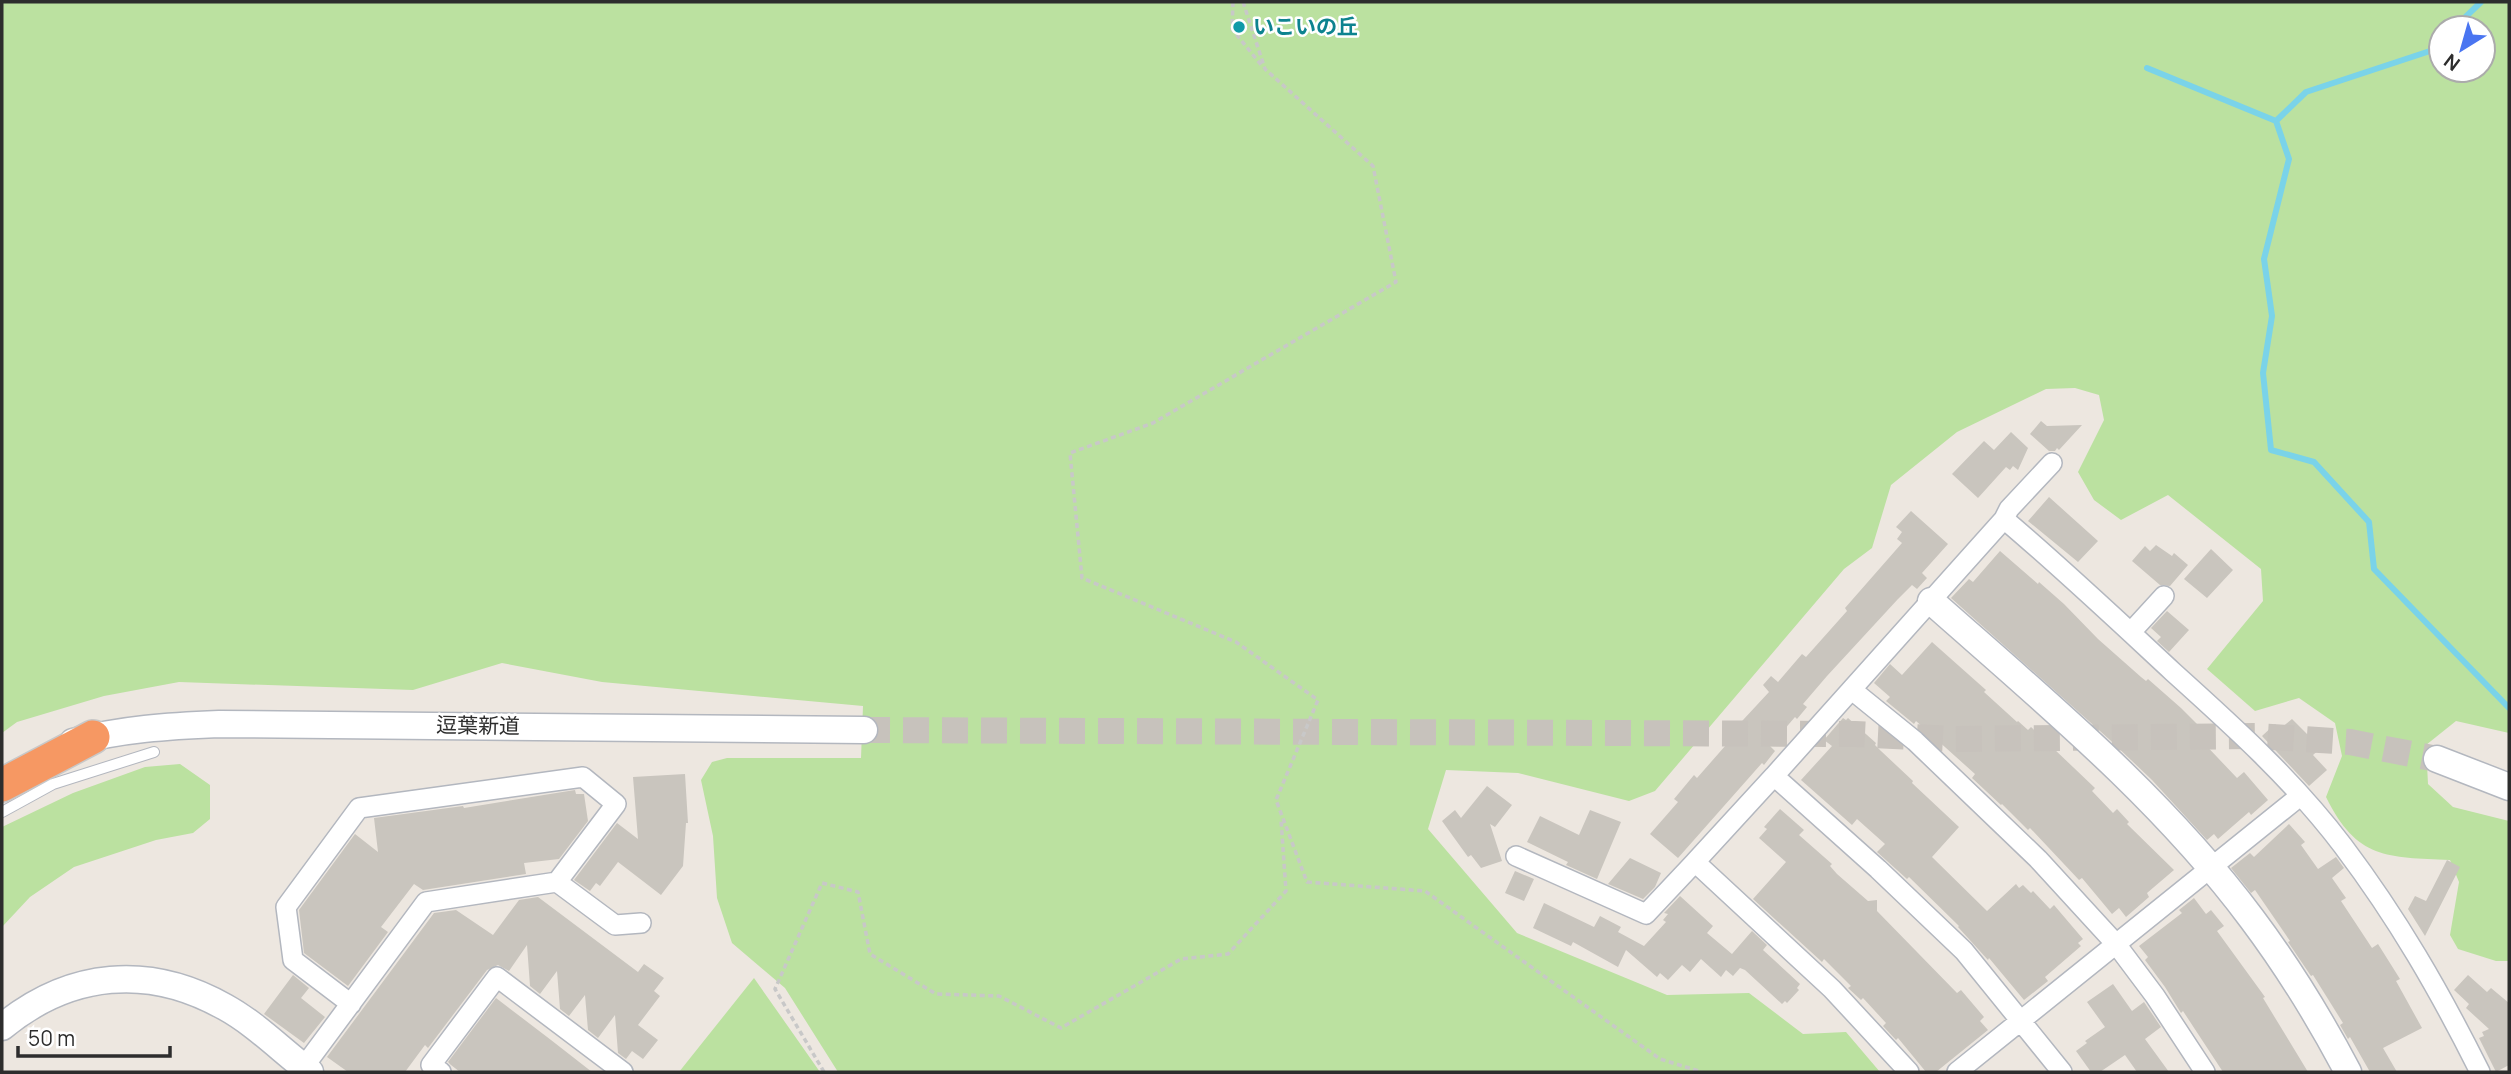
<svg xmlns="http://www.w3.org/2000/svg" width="2511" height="1074" viewBox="0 0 2511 1074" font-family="Manrope,'Noto Sans JP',sans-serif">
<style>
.green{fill:#bbe1a0;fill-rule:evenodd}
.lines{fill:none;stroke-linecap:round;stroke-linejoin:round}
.stream{stroke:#7ad3e9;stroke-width:6}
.building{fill:#c9c5be}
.secondary-tunnel{stroke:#c7c2bc;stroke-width:26;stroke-dasharray:26 13;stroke-linecap:butt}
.lane-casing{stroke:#b3b7bf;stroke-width:12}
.street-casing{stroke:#b3b7bf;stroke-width:22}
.secondary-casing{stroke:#b3b7bf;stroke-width:29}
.highway-casing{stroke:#c8c8c8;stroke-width:36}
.path{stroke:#c8c8c8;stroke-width:3.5;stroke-dasharray:5 3.5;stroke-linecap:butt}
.lane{stroke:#fff;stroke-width:10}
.street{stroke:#fff;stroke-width:19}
.secondary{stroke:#fff;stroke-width:26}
.highway{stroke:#f69863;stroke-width:33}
.culture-dot{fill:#0f9aa8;stroke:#fff;stroke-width:2.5}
.labels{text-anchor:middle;stroke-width:5;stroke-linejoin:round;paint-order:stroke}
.culture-label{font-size:21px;font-weight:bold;fill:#0d838f;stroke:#fff;text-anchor:start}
.street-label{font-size:21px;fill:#2d2d2d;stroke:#fff}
</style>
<rect width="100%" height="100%" fill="#ede7e0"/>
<!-- green -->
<path class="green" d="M 2,2 L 2509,2 L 2509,733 L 2456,721 L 2426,745 L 2428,784 L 2453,807 L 2509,821 L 2509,961 L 2496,961 L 2458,949 L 2450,935 L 2459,882 L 2450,860 C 2387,857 2357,860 2326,797 L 2342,756 L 2335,723 L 2299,698 L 2255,711 L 2207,669 L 2263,601 L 2261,569 L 2168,495 L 2121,520 L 2094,500 L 2078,472 L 2104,420 L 2099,395 L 2075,388 L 2046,389 L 1957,432 L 1891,485 L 1872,548 L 1844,569 L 1655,791 L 1629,801 L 1518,773 L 1446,770 L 1428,829 L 1517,933 L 1667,995 L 1749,993 L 1803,1034 L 1846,1032 L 1880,1072 L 838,1072 L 785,988 L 732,943 L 717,898 L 713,836 L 701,780 L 712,762 L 727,758 L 861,758 L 863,706 L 602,682 L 502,663 L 413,690 L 179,682 L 104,696 L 17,722 L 2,733 ZM 2441,28 L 2483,28 L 2483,70 L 2441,70 Z
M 180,764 L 210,785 L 210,819 L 193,833 L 156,840 L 74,867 L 30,897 L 2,927 L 2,827 L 73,793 L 145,767 Z
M 754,978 L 820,1072 L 679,1072 Z"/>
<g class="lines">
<!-- stream -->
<path class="stream" d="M 2454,28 L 2481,2
M 2147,68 L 2276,121 L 2289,159 L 2264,259 L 2272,316 L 2263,373 L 2271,450 L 2314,462 L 2369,522 L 2374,569 L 2509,708
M 2276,121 L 2306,92 L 2430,51 L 2441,40"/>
</g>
<!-- building -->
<path class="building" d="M 2041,421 L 2047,426 L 2082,425 L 2059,450 L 2057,448 L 2055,451 L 2049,451 L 2030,434 Z
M 2011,432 L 2028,448 L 2018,470 L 2013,466 L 2010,470 L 2006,467 L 1978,498 L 1952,474 L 1984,441 L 1994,450 Z
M 2049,497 L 2098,541 L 2078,562 L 2028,521 Z
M 1911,511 L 1948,544 L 1922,573 L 1927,578 L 1917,589 L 1912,585 L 1898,599 L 1827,676 L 1803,704 L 1807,707 L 1797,719 L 1795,717 L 1770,746 L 1775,751 L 1764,765 L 1762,763 L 1678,858 L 1650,834 L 1678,802 L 1674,799 L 1694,775 L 1697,778 L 1733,737 L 1730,734 L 1769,692 L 1763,685 L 1771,676 L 1778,682 L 1802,654 L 1806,657 L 1847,611 L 1845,608 L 1902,543 L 1897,539 L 1902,532 L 1896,527 Z
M 2156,545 L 2172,556 L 2174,553 L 2188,565 L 2170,586 L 2160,585 L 2132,561 L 2145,546 L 2150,551 Z
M 2211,549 L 2233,570 L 2207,598 L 2184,579 Z
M 2000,551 L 2038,584 L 2039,582 L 2064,604 L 2098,639 L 2141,677 L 2146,681 L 2148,679 L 2181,708 L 2205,732 L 2199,738 L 2237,778 L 2244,772 L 2268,800 L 2251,815 L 2249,812 L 2218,839 L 2214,834 L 2207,840 L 2152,780 L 2110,740 L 1951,598 L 1969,579 L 1973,582 Z
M 2167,611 L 2189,630 L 2169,652 L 2157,641 L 2161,637 L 2151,628 Z
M 1932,642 L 1986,690 L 1984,692 L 2017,722 L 2018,721 L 2028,730 L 2031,727 L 2095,788 L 2092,791 L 2113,813 L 2117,809 L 2129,822 L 2127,824 L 2174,870 L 2147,893 L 2149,897 L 2126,917 L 2119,908 L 2112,914 L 2082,878 L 2079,880 L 2030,828 L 2028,830 L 2002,804 L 2001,805 L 1972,778 L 1975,774 L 1916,721 L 1914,724 L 1886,701 L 1890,697 L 1874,683 L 1890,664 L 1902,675 Z
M 1843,718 L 1846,720 L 1848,718 L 1876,743 L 1875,745 L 1881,751 L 1913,781 L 1912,783 L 1959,827 L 1932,857 L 1987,911 L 2016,884 L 2019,888 L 2023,885 L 2031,893 L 2033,891 L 2050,909 L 2054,905 L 2083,939 L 2078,943 L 2081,946 L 2045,977 L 2048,981 L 2024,1000 L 1989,958 L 1988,960 L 1958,927 L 1959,926 L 1909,877 L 1907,879 L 1877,852 L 1885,844 L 1857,819 L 1852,825 L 1801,780 L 1832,746 L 1824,740 Z
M 2292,719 L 2321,748 L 2313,755 L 2327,770 L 2309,786 L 2262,736 L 2275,724 L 2280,729 Z
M 685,774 L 688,823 L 686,823 L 683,866 L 661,895 L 618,862 L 600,886 L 596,883 L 590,891 L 574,880 L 617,823 L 638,839 L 633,777 Z
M 1487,786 L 1512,805 L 1495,827 L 1490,824 L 1502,861 L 1481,868 L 1471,855 L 1468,857 L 1442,821 L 1455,810 L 1461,818 Z
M 575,790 L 576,794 L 584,794 L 588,821 L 559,859 L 524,863 L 526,874 L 423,890 L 414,884 L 381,927 L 388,932 L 348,986 L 304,953 L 299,910 L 355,834 L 378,852 L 374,818 L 463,806 L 464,808 Z
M 1780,809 L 1804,830 L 1799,835 L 1832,864 L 1830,866 L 1837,874 L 1868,901 L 1877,900 L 1877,911 L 1957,993 L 1961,990 L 1984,1017 L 1980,1021 L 1988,1030 L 1936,1072 L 1926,1072 L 1898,1038 L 1896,1040 L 1883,1026 L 1886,1023 L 1863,998 L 1861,1000 L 1848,988 L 1851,986 L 1824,959 L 1822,962 L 1753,899 L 1786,862 L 1759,838 L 1767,829 L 1764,827 Z
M 1590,810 L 1621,822 L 1597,879 L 1566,865 L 1568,862 L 1527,842 L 1540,816 L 1579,835 Z
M 2289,824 L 2305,842 L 2301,845 L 2318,869 L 2336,857 L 2344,868 L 2332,878 L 2346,898 L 2341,901 L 2372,948 L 2378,944 L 2400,979 L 2396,981 L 2422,1028 L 2383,1048 L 2397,1072 L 2370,1072 L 2350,1037 L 2348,1039 L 2340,1025 L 2343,1023 L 2313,975 L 2311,976 L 2288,942 L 2290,941 L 2255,890 L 2251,893 L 2231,868 L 2250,853 L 2254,857 Z
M 1630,858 L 1661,873 L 1655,887 L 1643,899 L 1608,884 Z
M 2447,860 L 2460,867 L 2425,936 L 2408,909 L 2415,896 L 2426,901 Z
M 1515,871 L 1534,879 L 1524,901 L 1505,893 Z
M 1680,896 L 1713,926 L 1707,933 L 1732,954 L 1752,931 L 1767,945 L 1763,950 L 1800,984 L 1797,988 L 1799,990 L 1787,1003 L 1785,1001 L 1782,1004 L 1745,970 L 1740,968 L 1733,976 L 1726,970 L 1721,977 L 1701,959 L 1690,972 L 1682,965 L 1668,980 L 1660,973 L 1657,977 L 1626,950 L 1618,967 L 1573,942 L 1571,946 L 1533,928 L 1544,903 L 1594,927 L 1600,916 L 1621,927 L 1618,932 L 1644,946 L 1666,922 L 1663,920 L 1668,914 L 1664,913 Z
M 538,897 L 638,972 L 644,964 L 664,978 L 654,991 L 660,996 L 638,1025 L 658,1040 L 643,1059 L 632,1051 L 626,1059 L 618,1053 L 615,1015 L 598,1038 L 588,1030 L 585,995 L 569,1016 L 560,1009 L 557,971 L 540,994 L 530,986 L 527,945 L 509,971 L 498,965 L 487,970 L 428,1048 L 425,1045 L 405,1072 L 348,1072 L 327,1057 L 434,913 L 456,910 L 493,935 L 519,900 Z
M 2194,898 L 2206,914 L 2211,910 L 2224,926 L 2217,931 L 2265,997 L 2263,998 L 2308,1072 L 2223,1072 L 2183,1011 L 2181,1013 L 2165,987 L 2145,960 L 2148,957 L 2139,946 L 2182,913 L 2179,910 Z
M 293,975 L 309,988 L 301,998 L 325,1017 L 304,1043 L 264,1014 Z
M 2468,975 L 2487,992 L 2491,988 L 2509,1003 L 2509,1065 L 2496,1072 L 2479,1038 L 2484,1036 L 2482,1032 L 2489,1029 L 2466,1008 L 2469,1004 L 2454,990 Z
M 2113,984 L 2132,1011 L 2144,1002 L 2161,1027 L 2145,1039 L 2169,1072 L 2137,1072 L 2125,1055 L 2100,1072 L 2091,1072 L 2076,1051 L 2087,1043 L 2085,1041 L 2105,1027 L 2087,1002 Z
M 496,998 L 551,1040 L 592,1072 L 460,1072 L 451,1065 L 448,1062 Z"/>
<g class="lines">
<!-- secondary-tunnel -->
<path class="secondary-tunnel" d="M 864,730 L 1855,734 L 1953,739 L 2257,736 L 2350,742 L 2437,759"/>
<!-- lane casing -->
<g class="lane-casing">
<path id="lane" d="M 2,812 L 53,784 L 154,752"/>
</g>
<!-- street casing -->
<g class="street-casing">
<path id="street" d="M 2004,519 L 2009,509 L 2052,463
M 2131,632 L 2164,596
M 1852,690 L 1915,741 L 2038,859 L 2116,944 L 2155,996 L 2205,1072
M 1774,776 L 1695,862 L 1832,989 L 1909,1072
M 1516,856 L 1646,914 L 1695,862
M 557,882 L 615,925 L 641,923
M 300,1072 L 426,902 L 557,882 L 616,804 L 583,777 L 359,808 L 286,907 L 293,960 L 351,1004
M 441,1072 L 431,1065 L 497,977 L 623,1072
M 1957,1072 L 2300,796
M 2062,1072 L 1964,951 L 1878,869 L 1774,776 L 2004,519 C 2062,568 2117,620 2173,672 C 2233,726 2294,781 2343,846 C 2398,919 2439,990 2480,1072"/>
</g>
<!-- secondary casing -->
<g class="secondary-casing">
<path id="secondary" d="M 1931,601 C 2043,700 2162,798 2252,919 C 2288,967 2320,1019 2348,1072
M 73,742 C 121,729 169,726 219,724 L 864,730
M 2437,759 L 2509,787
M 2,1027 C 70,971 149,964 225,1007 C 256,1024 282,1051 310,1072"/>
</g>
<!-- highway casing -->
<g class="highway-casing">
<path id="highway" d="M 2,785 L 93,737"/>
</g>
<!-- path -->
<path class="path" d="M 1233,2 L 1232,29 L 1262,66
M 1243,2 L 1265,69 L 1373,166 L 1396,282 L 1153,423 L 1070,453 L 1082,578 L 1236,642 L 1318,700 L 1276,800 L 1307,882 L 1425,891 L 1660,1059 L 1702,1072
M 824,1072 L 775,989 L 822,883 L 858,892 L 870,954 L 936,994 L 999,996 L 1061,1028 L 1181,959 L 1228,954 L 1286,891 L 1281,820"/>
<!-- lane -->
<use href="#lane" class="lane"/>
<!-- street -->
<use href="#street" class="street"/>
<!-- secondary -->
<use href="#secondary" class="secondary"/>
<!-- highway -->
<use href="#highway" class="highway"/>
</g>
<!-- markers -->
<circle class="culture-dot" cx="1239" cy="27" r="7"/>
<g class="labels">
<!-- culture labels -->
<g class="culture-label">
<text x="1253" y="34">いこいの丘</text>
</g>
<!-- street labels -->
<g class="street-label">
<text transform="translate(478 726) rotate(1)" y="7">逗葉新道</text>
</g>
</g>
<!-- border -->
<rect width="2511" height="1074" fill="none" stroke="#2d2d2d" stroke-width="7"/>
<!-- north arrow -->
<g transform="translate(2462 49) rotate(217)"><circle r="33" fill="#ffffff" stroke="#ababab" stroke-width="2"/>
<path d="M0-5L12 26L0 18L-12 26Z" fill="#4a75f1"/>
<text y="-10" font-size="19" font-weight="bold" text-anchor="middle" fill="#2d2d2d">N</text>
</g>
<!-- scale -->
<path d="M18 1046v10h152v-10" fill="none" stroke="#2d2d2d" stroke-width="3.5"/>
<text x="28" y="1046" font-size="21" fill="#2d2d2d" stroke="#ffffff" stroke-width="5" paint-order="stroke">50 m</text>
</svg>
